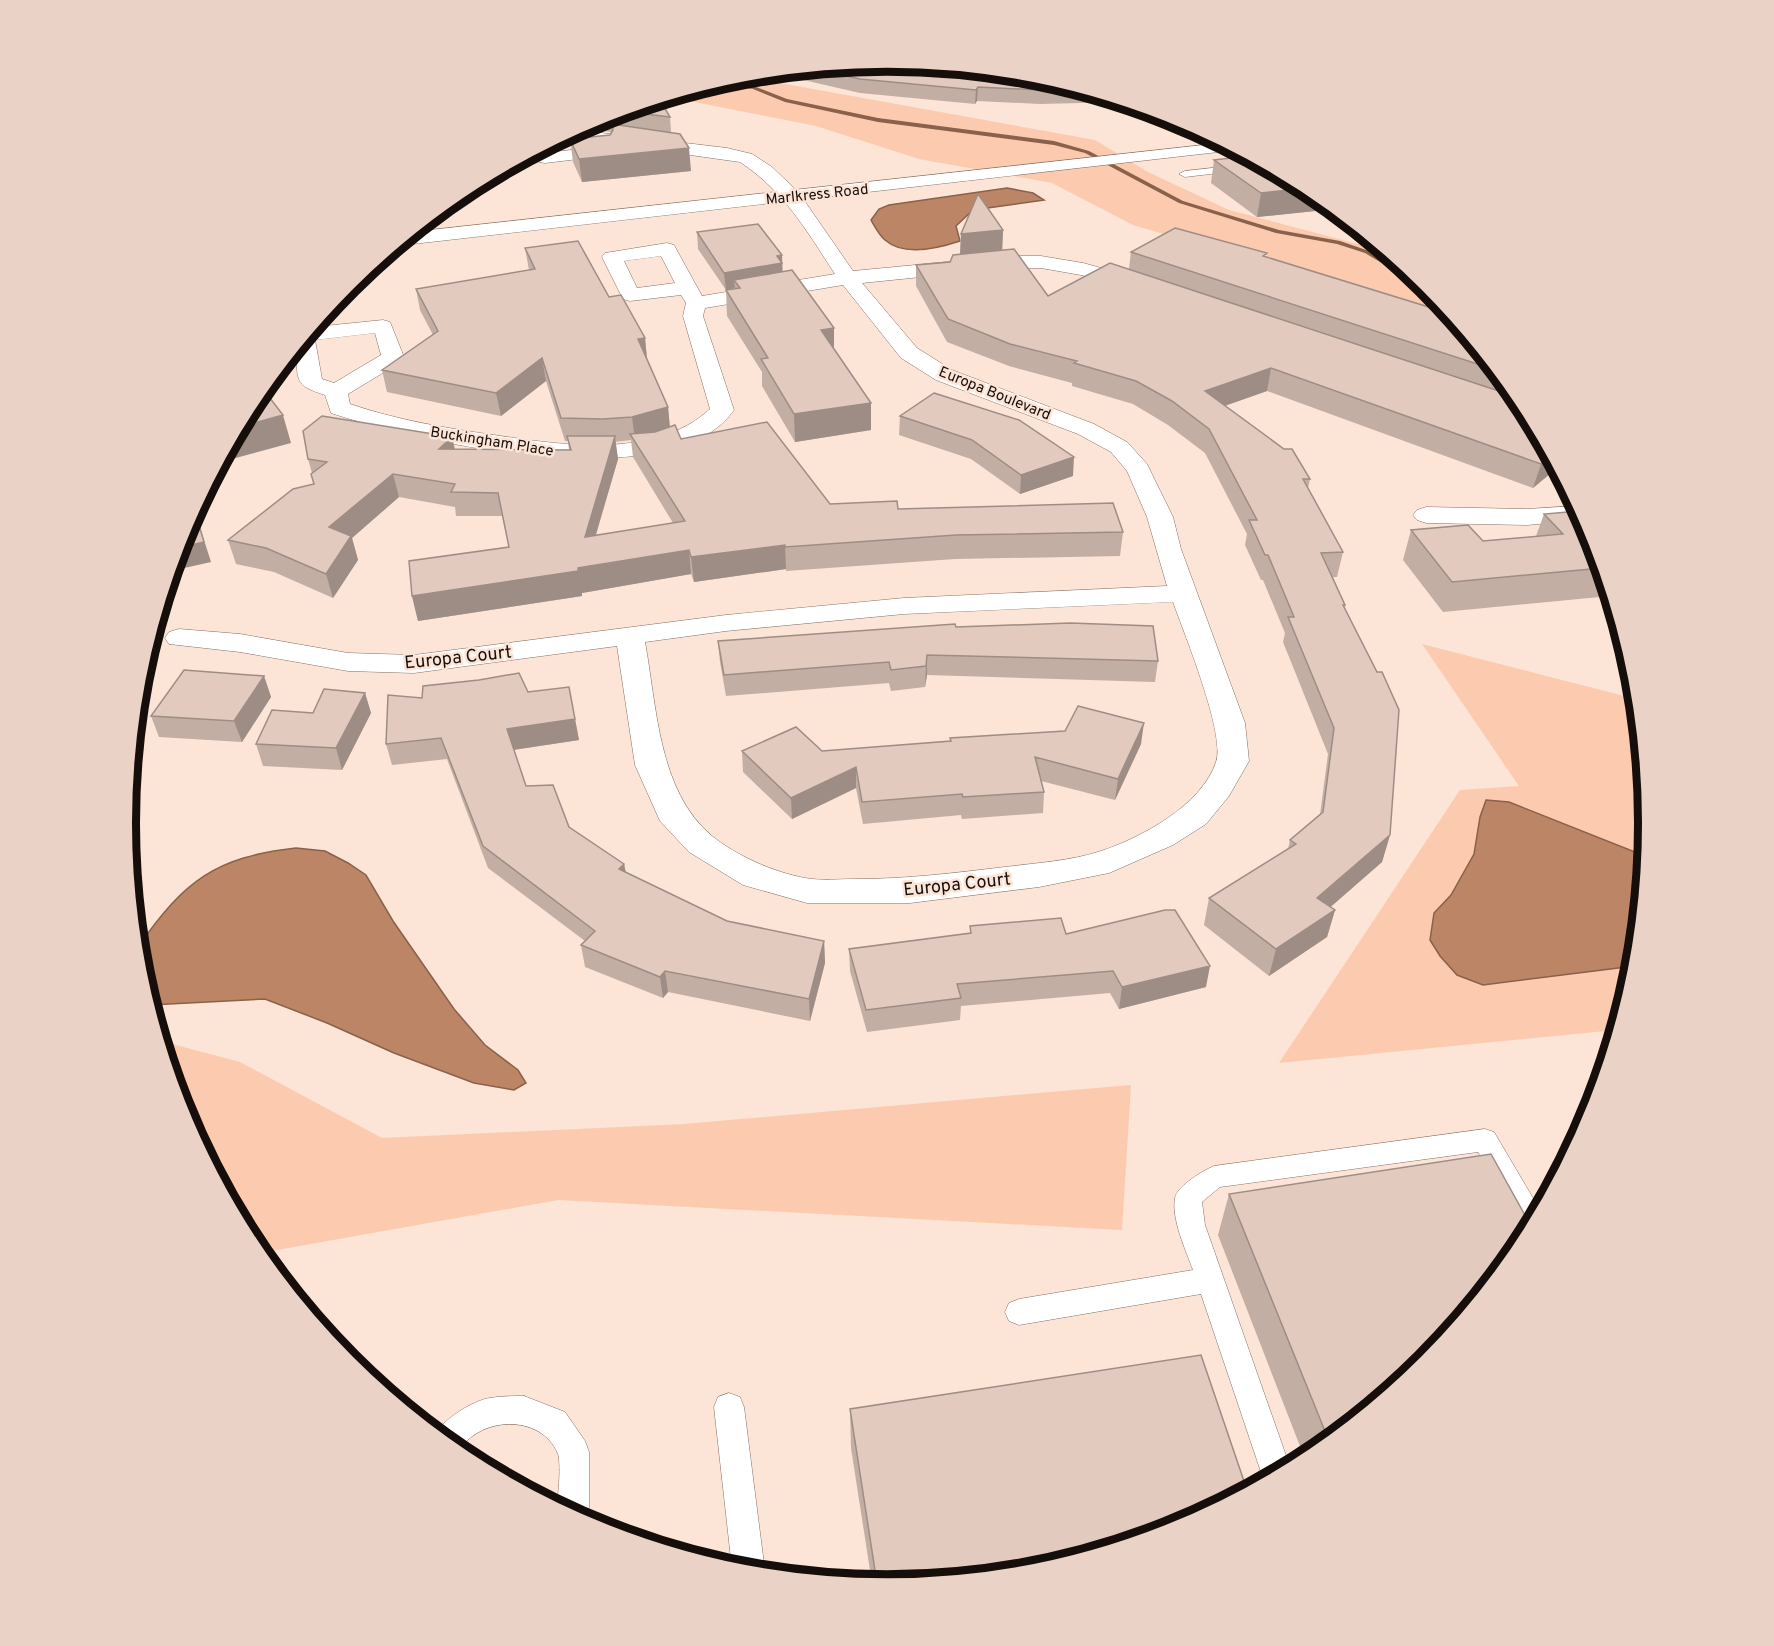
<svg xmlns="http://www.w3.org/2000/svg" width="1774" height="1646" viewBox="0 0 1774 1646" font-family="Overpass,sans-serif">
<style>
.green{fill:#fccaaf}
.water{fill:#bb8566;stroke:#8a614a;stroke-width:1.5}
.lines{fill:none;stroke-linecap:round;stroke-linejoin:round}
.stream{fill:#8a614a;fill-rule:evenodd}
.service-casing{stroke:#857064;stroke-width:1}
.minor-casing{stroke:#857064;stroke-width:1}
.tertiary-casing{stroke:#857064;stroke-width:1}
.service{fill:#fff;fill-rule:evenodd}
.minor{fill:#fff;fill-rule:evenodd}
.tertiary{fill:#fff;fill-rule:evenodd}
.wall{fill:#c2aea3;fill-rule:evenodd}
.shaded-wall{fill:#9e8d85}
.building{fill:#e2cabe;stroke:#9e8d85;stroke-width:1.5}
.labels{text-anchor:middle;stroke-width:5;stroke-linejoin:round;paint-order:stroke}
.far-street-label{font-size:15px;fill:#160e0a;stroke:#fce4d6}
.street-label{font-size:18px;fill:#160e0a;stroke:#fce4d6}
.rim{fill:none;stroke:#160e0a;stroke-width:8}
</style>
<rect width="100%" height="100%" fill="#fce4d6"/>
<!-- green -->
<path class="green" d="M 734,78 L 753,78 L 1095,140 L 1148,172 L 1229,210 L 1384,251 L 1426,285 L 1454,319 L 1133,225 L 1052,183 L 919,159 L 816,126 L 669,97 Z
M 1422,644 L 1636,699 L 1648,823 L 1634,972 L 1616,1030 L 1279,1063 L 1460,790 L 1519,786 Z
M 161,1041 L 240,1062 L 382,1138 L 684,1124 L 1131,1085 L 1122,1230 L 558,1200 L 260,1253 L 254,1246 L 183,1114 Z"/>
<!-- water -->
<path class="water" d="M 1007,188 L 1033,193 L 1044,200 L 973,210 L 956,226 L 960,241 C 939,248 904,257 885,240 C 879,235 875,227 871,220 L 879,209 L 889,205 Z
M 1486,800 L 1509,802 L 1645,856 L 1634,966 L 1483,985 L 1457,975 L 1440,956 L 1430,940 L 1434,913 L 1451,895 L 1474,854 L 1480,817 Z
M 296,848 L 325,851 L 348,863 L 366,875 L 393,921 L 454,1009 L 485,1045 L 518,1070 L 526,1083 L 514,1090 L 474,1083 L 394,1053 L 327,1023 L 265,999 L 150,1005 L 140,971 L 138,947 C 184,881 215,857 296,848 Z"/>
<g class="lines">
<!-- stream -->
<path class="stream" d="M 723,81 L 756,87 L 787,99 L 878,118 L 1054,141 L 1089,151 L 1183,201 L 1279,230 L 1340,241 L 1369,251 L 1406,268 L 1413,275 L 1390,268 L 1365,253 L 1337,244 L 1276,233 L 1179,203 L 1085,153 L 1054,145 L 878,122 L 785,102 L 753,89 L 717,83 Z"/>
<!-- service casing -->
<g class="service-casing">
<path id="service" d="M 1240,165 L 1246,168 L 1244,170 L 1185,177 L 1179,174 L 1185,171 Z
M 1485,1129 L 1494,1132 L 1540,1210 L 1527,1233 L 1523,1231 L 1478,1152 L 1220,1187 L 1202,1202 L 1205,1225 L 1290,1467 L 1264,1481 L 1201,1294 L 1019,1325 L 1009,1321 L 1005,1312 L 1009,1303 L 1019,1299 L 1193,1270 C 1186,1251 1171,1218 1175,1198 C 1177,1186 1204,1170 1214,1166 Z
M 729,1393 L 740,1397 L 744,1407 L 765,1572 L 732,1568 L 714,1407 L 718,1397 Z
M 524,1396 L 565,1412 L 585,1441 L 589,1452 L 589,1507 L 583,1520 L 556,1506 C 559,1496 561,1462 558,1454 C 541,1413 479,1416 458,1452 L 436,1433 C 444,1419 474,1400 490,1398 C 501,1396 513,1396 524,1396 Z"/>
</g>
<!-- minor casing -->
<g class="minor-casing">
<path id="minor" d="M 576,130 L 727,148 L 752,154 L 772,167 L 799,193 L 853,271 L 1009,256 L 1041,256 L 1083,263 L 1145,280 L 1148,284 L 1145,288 L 1138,290 L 1081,275 L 1041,268 L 1009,268 L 862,283 L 917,348 L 952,370 L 1094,424 L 1127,442 L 1147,464 L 1173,517 L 1181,549 L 1245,723 L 1249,761 L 1229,796 L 1206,824 L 1173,845 L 1109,873 L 1039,887 L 910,903 L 807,903 L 743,885 L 689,852 L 660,821 L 635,765 L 617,646 L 414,673 L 348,671 L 240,652 L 169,644 L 165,638 L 169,632 L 179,629 L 240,634 L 348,653 L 414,655 L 726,615 L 904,598 L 1167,586 L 1147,517 L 1127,471 L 1111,452 L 1078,434 L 936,380 L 901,358 L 843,285 L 705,308 L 703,316 L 734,410 C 672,500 417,442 331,413 L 325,395 C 293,385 299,381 295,350 L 314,327 L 383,320 L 390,322 L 404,357 L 401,362 L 348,394 L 350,404 C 397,420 445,428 494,435 C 561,445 655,460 710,409 L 683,316 L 686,303 L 681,295 L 630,301 L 623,299 L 602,257 L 605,253 L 667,243 L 674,245 L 702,296 L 835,274 C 806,230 785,192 740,162 L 562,137 ZM 661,256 L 675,283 L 637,288 L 624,261 ZM 375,333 L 381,355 L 334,383 L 322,379 L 315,340 ZM 1173,602 C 1184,633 1226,735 1216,762 C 1202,805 1141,838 1101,851 C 1071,861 1036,863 1005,867 C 954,873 907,879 856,879 C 840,879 821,881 805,878 C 773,872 737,856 712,836 C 658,791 657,707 645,642 L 726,631 L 904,614 Z
M 606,146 L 612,147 L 614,151 L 612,155 L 545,163 L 539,162 L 536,158 L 539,154 L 545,153 Z
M 1577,506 L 1584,520 L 1527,525 L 1426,523 L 1417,520 L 1413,515 L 1417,510 L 1426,507 L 1527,509 Z"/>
</g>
<!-- tertiary casing -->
<g class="tertiary-casing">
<path id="tertiary" d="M 1222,143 L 1236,150 L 404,245 L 399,243 L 412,232 Z"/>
</g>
<!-- service -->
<use href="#service" class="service"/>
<!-- minor -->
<use href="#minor" class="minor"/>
<!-- tertiary -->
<use href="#tertiary" class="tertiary"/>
</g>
<!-- wall -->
<path class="wall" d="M 887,62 L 1036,76 L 1121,102 L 1040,104 L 977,101 L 975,104 L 860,93 L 773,73 Z
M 660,100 L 670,117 L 671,132 L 691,171 L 582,182 L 573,162 L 570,139 L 610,135 L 612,132 L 579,128 L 596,119 Z
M 1214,160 L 1310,190 L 1334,209 L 1257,217 L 1211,183 Z
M 1003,230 L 1002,250 L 1048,296 L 1129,269 L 1131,252 L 1266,257 L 1448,313 L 1520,400 L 1557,468 L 1533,488 L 1267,391 L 1225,406 L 1310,479 L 1308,488 L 1343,552 L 1337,577 L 1333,577 L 1345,605 L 1345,607 L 1390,835 L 1382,862 L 1330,907 L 1335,910 L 1327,937 L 1269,976 L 1204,925 L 1209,898 L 1288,849 L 1290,840 L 1320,815 L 1328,754 L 1283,642 L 1285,633 L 1263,580 L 1261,580 L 1245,545 L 1247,534 L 1205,453 L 1168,425 L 1133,404 L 1072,386 L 1072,383 L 1009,366 L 947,342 L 916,286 L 916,265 L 950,262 L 960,254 L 961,234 Z
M 697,232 L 782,255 L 782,272 L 834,328 L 834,349 L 871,430 L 795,442 L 762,386 L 762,372 L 727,316 L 726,290 L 735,288 L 726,290 L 698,249 Z
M 525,248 L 609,297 L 645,338 L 647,358 L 668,407 L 670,427 L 681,439 L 830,504 L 898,509 L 1123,532 L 1120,556 L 955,559 L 786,571 L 786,569 L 694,582 L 691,574 L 582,593 L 582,596 L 418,621 L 412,596 L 509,547 L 502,516 L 456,516 L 455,507 L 399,497 L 352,538 L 358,560 L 333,598 L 274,572 L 236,564 L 228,540 L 314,484 L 312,473 L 308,459 L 452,437 L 455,449 L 569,450 L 568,441 L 565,441 L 546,381 L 501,416 L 387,392 L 382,370 L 433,335 L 420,310 L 416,289 L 529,270 ZM 631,440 L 633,457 L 673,523 L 596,535 L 618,459 L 615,442 Z
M 934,393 L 1073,476 L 1020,494 L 971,459 L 899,435 L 900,416 Z
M 1544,514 L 1591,532 L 1610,596 L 1443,612 L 1403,560 L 1411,530 L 1483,541 L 1536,536 Z
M 956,627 L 1158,661 L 1155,682 L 927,675 L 925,687 L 891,691 L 889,683 L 726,696 L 720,662 L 718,641 Z
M 264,676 L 271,697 L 242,742 L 159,737 L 151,716 Z
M 528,692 L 575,719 L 579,740 L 514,750 L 526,786 L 569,827 L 624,864 L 626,872 L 727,921 L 824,941 L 825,963 L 810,1021 L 668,992 L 663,998 L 585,967 L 581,945 L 585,941 L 488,868 L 447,759 L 392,765 L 386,744 L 422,698 Z
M 365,693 L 371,713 L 342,770 L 263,766 L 256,744 L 313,713 Z
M 950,738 L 1141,744 L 1115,800 L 1041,781 L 1044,792 L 1043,813 L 962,819 L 961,815 L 863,824 L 856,788 L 792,819 L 743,772 L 742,751 L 822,751 L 950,741 Z
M 970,926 L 1066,934 L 1206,987 L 1119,1009 L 1110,993 L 961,1006 L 960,1020 L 867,1032 L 850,971 L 849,949 L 970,933 Z
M 1229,1194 L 1425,1362 L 1310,1456 L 1305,1459 L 1218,1235 Z
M 850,1409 L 887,1584 L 872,1583 L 851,1448 Z"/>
<!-- shaded-wall -->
<path class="shaded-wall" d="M 978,87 L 977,101 L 975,104 L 976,90 Z
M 689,148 L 691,171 L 582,182 L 579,159 Z
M 1307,188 L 1334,209 L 1257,217 L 1261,193 Z
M 1003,230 L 1002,254 L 960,258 L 961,234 Z
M 782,255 L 783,280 L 734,280 L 735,288 L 726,290 L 724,273 L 777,256 Z
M 834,328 L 834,354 L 821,330 Z
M 645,338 L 647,360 L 638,339 Z
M 542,358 L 546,381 L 501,416 L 496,393 Z
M 1271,368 L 1267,391 L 1201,414 L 1205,391 Z
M 871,403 L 871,430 L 795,442 L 794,414 Z
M 668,407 L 670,430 L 635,440 L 632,417 Z
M 283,415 L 291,443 L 221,462 L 240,427 Z
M 615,436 L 618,459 L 588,561 L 585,537 Z
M 452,437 L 457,460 L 439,449 Z
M 1550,456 L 1557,468 L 1533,488 L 1541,464 Z
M 1074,457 L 1073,476 L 1020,494 L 1021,475 Z
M 393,474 L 399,497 L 352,538 L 358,560 L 333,598 L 326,574 L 329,527 Z
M 196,515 L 211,562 L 171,571 L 178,548 Z
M 785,545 L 786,569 L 694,582 L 691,557 Z
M 689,550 L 691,574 L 582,593 L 582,596 L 418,621 L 412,596 Z
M 927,655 L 927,675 L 925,687 L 926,666 Z
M 264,676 L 271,697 L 242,742 L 234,721 Z
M 365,693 L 371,713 L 342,770 L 336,748 Z
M 575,719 L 579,740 L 512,750 L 507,729 Z
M 1144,723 L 1141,744 L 1115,800 L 1118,779 Z
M 856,767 L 856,788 L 792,819 L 791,798 Z
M 1390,835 L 1382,862 L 1310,925 L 1317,898 Z
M 624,864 L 628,886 L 619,869 Z
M 1335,910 L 1327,937 L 1269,976 L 1276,949 Z
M 824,941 L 825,963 L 810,1021 L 809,999 Z
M 1210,966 L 1206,987 L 1119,1009 L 1122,987 Z
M 665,971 L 668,992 L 663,998 L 660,977 Z"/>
<!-- building -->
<path class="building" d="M 887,62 L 1036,76 L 1079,89 L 1041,90 L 978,87 L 976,90 L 860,79 L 815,69 Z
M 660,100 L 670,117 L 622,111 Z
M 612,124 L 680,134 L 689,148 L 579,159 L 570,139 L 610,135 L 613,130 Z
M 1247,156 L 1307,188 L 1261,193 L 1214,160 Z
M 978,194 L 1003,230 L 961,234 Z
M 758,224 L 782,255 L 777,256 L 782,263 L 724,273 L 697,232 Z
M 1175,228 L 1267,253 L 1263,256 L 1448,313 L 1496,370 L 1131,252 Z
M 578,241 L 609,297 L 621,295 L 645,338 L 638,339 L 668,407 L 632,417 L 603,419 L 561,418 L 542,358 L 496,393 L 382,370 L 438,331 L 416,289 L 535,269 L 525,248 Z
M 1014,249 L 1048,296 L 1110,263 L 1517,397 L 1520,400 L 1550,456 L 1541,464 L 1271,368 L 1205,391 L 1284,449 L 1292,449 L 1310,479 L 1303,479 L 1343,552 L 1321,553 L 1345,605 L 1343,605 L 1377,672 L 1382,672 L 1399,710 L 1390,835 L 1317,898 L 1335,910 L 1276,949 L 1209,898 L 1296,844 L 1290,840 L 1323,812 L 1334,728 L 1288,617 L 1294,617 L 1268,555 L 1265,555 L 1249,520 L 1257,520 L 1209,429 L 1172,401 L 1136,381 L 1074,363 L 1077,361 L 1010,344 L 948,319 L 916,265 L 950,262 L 953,255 Z
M 792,270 L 834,328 L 821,330 L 871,403 L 794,414 L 761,359 L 768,358 L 726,290 L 740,288 L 734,280 Z
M 263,389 L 283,415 L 240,427 L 254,400 Z
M 934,393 L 1019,420 L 1074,457 L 1021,475 L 972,440 L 900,416 Z
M 322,416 L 452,437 L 439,449 L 571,450 L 567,436 L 615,436 L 585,537 L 685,521 L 630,434 L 655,432 L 675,425 L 681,439 L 767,422 L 830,504 L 897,501 L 898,509 L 1113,503 L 1123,532 L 956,535 L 785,547 L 785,545 L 691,557 L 689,550 L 578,568 L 578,571 L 412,596 L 409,561 L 509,547 L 498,493 L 451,492 L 455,484 L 393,474 L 329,527 L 351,536 L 326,574 L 266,548 L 228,540 L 293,489 L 314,484 L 311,474 L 327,462 L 308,459 L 303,431 Z
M 1579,511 L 1591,532 L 1602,568 L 1452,582 L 1411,530 L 1468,525 L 1483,541 L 1563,534 L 1544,514 Z
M 196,515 L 204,542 L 178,548 L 184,531 L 192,516 Z
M 1070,623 L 1153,626 L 1158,661 L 927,655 L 926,666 L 891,670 L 889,662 L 724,675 L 718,641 L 955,624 L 956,627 Z
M 184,670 L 264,676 L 234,721 L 151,716 Z
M 519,673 L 528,692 L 569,687 L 575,719 L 507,729 L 526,786 L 553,785 L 569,827 L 624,864 L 619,869 L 727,921 L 824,941 L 809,999 L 665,971 L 660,977 L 581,945 L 595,931 L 483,846 L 441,738 L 386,744 L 388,695 L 422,698 L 423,686 L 479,680 Z
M 324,689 L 365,693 L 336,748 L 256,744 L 272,710 L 313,713 Z
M 1078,706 L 1144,723 L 1118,779 L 1035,757 L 1044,792 L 963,797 L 962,794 L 862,802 L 856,767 L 791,798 L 742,751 L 796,727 L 822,751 L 951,741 L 950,738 L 1065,731 Z
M 1165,910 L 1175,910 L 1210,966 L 1122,987 L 1113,971 L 957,984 L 961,998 L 866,1010 L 849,949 L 971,933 L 970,926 L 1061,918 L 1066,934 Z
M 1491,1154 L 1531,1226 L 1520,1246 L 1425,1362 L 1329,1441 L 1229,1194 Z
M 1201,1355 L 1247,1490 L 1178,1527 L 1035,1570 L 887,1584 L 877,1583 L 850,1409 Z"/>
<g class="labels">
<!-- far-street labels -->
<g class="far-street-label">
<text transform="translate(817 194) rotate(-6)" y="5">Marlkress Road</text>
<text transform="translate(995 393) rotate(22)" y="5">Europa Boulevard</text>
<text transform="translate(492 441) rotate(9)" y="5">Buckingham Place</text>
</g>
<!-- street labels -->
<g class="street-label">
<text transform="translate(458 657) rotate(-6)" y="6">Europa Court</text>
<text transform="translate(957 884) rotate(-6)" y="6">Europa Court</text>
</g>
</g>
<!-- crop -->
<path d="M0 0H1774V1646H0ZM136 823a751 751 0 1 1 1502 0a751 751 0 1 1-1502 0Z" fill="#ead3c6" fill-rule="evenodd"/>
<path class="rim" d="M136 823a751 751 0 1 1 1502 0a751 751 0 1 1-1502 0Z"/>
</svg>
